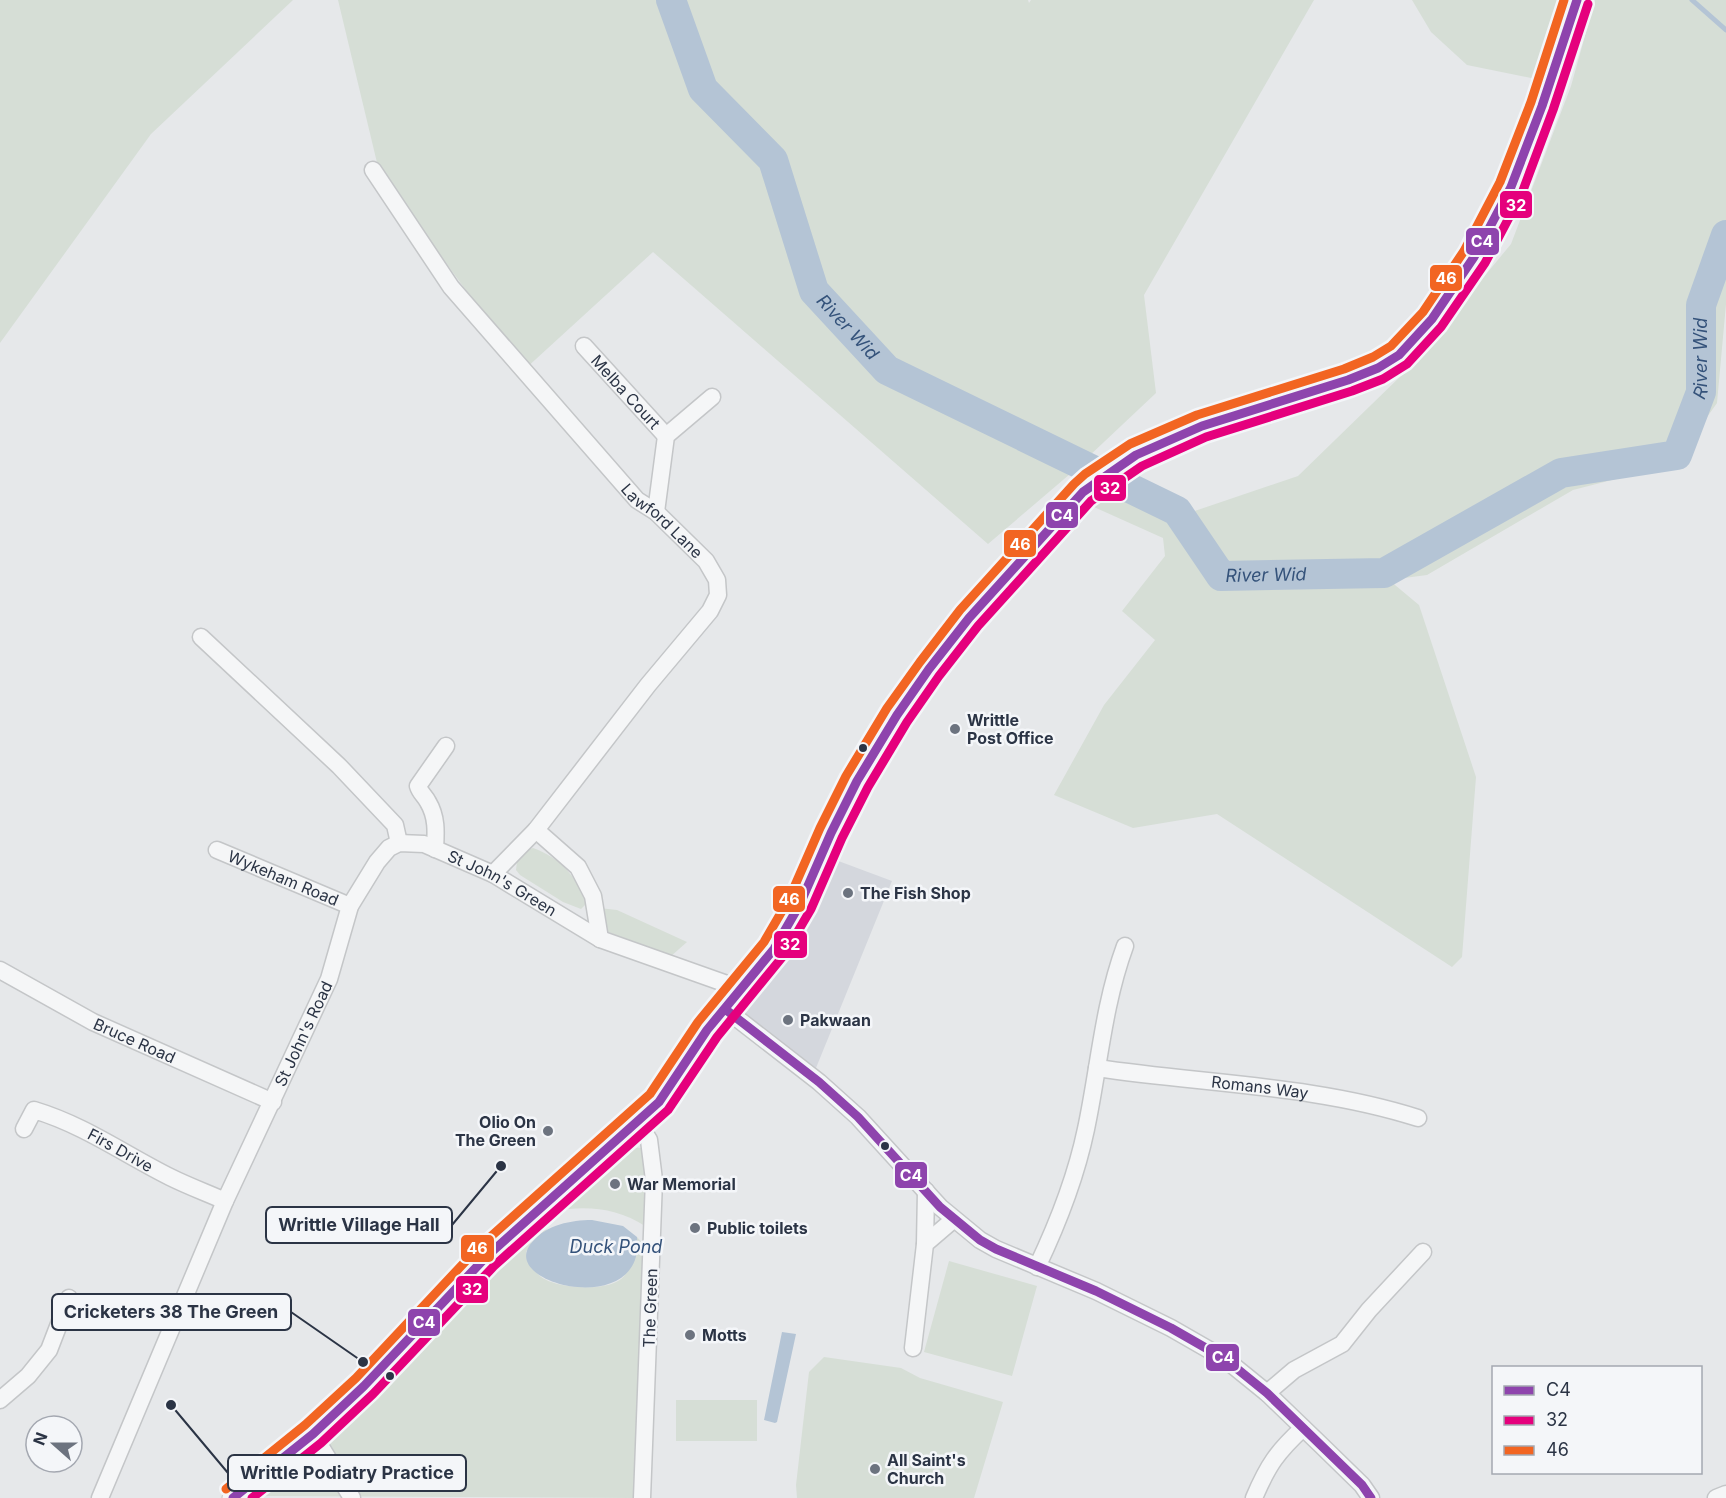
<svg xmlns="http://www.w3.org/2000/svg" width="1726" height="1498" viewBox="0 0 1726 1498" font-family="Inter,sans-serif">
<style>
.built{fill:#d4d7dd}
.green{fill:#d6ded6}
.water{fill:#b4c4d5}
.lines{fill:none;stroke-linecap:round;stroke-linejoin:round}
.stream{stroke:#b4c4d5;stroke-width:5}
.river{stroke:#b4c4d5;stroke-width:30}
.minor-casing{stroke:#c4c6c8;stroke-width:19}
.tertiary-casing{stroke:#c4c6c8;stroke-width:23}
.minor{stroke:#f5f6f7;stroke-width:16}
.tertiary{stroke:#f5f6f7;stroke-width:21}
.bus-1-casing{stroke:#f4f6f9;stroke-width:14}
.bus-2-casing{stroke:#f4f6f9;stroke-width:14}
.bus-3-casing{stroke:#f4f6f9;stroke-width:14}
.bus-1{stroke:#8e44ad;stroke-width:9}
.bus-2{stroke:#e5007d;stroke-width:9}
.bus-3{stroke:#f26522;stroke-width:9}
.poi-dot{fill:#6c737f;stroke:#f4f6f9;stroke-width:2}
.bus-dot{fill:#2b3445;stroke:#f4f6f9;stroke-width:2}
.labels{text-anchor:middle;stroke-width:5;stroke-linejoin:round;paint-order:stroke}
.street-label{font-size:16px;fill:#2b3445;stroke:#f4f6f9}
.poi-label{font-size:16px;font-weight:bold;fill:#2b3445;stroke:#f4f6f9;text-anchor:start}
.water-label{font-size:18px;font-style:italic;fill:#34527a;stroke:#f4f6f9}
.leader{fill:none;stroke:#2b3445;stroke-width:2}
.callout-dot{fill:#2b3445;stroke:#f4f6f9;stroke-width:2}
.callout{fill:#f4f6f9;stroke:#2b3445;stroke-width:2}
.callout-label{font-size:18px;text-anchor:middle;font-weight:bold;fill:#2b3445}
.line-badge{stroke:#f4f6f9;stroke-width:2}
.badge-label{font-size:16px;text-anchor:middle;font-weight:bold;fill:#fff}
</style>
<rect width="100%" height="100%" fill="#e6e8ea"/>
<!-- built -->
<path class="built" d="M 825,856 L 892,881 L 816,1068 L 736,1008 Z"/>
<!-- green -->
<path class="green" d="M 0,0 L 293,0 L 151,134 L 0,343 Z
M 338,0 L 1028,0 L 1029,3 L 1031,0 L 1314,0 L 1144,295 L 1156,393 L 1070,474 L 988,544 L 653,252 L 524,370 L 379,171 Z
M 1412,0 L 1563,0 L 1536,79 L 1467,65 L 1431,32 Z
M 1595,0 L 1726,0 L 1726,304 L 1717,403 L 1674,464 L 1573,490 L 1427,575 L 1389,580 L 1419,605 L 1476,777 L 1462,957 L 1452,967 L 1217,814 L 1133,828 L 1054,795 L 1104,705 L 1155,640 L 1122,611 L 1165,556 L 1163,538 L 1085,503 L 1111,485 L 1174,518 L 1298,476 L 1407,370 L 1511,244 L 1571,86 Z
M 533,848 C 559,857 578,877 586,904 L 581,909 L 563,902 L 520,875 L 516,870 L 517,862 L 522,852 Z
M 599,908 L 617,910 L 687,942 L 670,957 L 601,929 Z
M 632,1147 L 641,1148 L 645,1161 L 645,1226 C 618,1208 586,1205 554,1211 L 616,1157 Z
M 548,1229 L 533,1240 L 526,1252 C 530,1260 533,1270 540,1276 C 554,1289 612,1293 624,1276 C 630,1270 638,1245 637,1237 L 644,1245 L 634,1498 L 260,1496 L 365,1403 L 426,1339 L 483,1273 L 528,1237 Z
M 949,1261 L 1037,1286 L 1012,1376 L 924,1352 Z
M 824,1357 L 901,1368 L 920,1378 L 1003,1402 L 974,1498 L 797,1498 L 796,1485 L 809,1372 Z
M 676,1400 L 757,1400 L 757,1441 L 676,1441 Z"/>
<!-- water -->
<path class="water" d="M 592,1220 L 623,1226 L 637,1237 C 647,1321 492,1284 533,1241 C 547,1225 571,1220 592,1220 Z
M 782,1332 L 796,1334 L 777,1422 L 775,1423 L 764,1420 Z"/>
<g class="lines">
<!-- stream -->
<path class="stream" d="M 1692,0 L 1726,30"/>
<!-- river -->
<path class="river" id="s1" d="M 671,0 L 703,89 L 773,160 L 814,291 L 887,370 L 1177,511 L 1221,576 L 1384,573 L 1561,473 L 1677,455 L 1701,392 L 1701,305 L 1726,235"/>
<!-- minor casing -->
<g class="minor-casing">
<g id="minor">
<path id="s2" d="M 373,170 L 451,287 L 637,500 L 656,512 L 706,561 L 717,580 L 718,595 L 710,611 L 648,685 L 536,830 L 493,874"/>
<path id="s3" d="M 584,346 L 666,436"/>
<path d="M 656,512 L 666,436 L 712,397"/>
<path d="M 201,637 L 339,766 L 395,825 L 399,843"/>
<path d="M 536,830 L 578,867 L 593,896 L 600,939"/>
<path d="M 435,849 C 436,832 437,817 428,802 C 425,796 420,793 418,786 L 446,746"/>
<path id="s4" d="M 217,850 L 350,906"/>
<path id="s5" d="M 0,970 L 93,1022 L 273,1102"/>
<path d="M 725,1009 L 819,1082 L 858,1117 L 940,1207 L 980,1240 L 996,1249 L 1096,1291 L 1171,1328 L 1225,1359 L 1267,1393 L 1321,1445 L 1362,1485 L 1371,1498"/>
<path id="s6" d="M 1097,1068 C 1204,1084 1315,1085 1418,1118"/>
<path d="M 638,1122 L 649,1140 L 654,1180 L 642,1498"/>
<path id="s7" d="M 24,1129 L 34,1110 C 84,1125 124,1154 170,1177 C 188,1186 207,1193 225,1201"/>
<path d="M 925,1244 L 926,1191"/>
<path d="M 1037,1267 C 1058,1223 1076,1177 1086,1129 C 1099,1068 1103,1006 1125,946"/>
<path d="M 913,1348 L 925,1244 L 953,1220"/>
<path d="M 1267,1393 L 1294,1370 L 1342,1344 L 1369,1310 L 1423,1252"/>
<path d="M 0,1400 L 28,1376 L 49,1350 L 69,1298"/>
<path d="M 313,1434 L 352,1498"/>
<path id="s8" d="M 100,1498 L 225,1201 L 329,979 L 350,906 L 377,862 L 389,848 L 399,843 L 424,844 L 493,874 L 600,939 L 741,989"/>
<path d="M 1254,1498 C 1268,1465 1277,1452 1303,1428"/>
<path d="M 1716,1498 L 1726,1494"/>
</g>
</g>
<!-- tertiary casing -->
<g class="tertiary-casing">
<path id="tertiary" d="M 233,1498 L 313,1434 L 364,1386 L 486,1257 L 638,1122 L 659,1102 L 681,1071 L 707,1030 L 774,949 L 800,904 L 831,833 L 857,781 L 897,715 L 929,669 L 969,618 L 1054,522 L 1083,492 L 1092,484 L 1136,455 L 1202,426 L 1348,380 L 1378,368 L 1399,355 L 1432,319 L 1474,257 L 1511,187 L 1542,106 L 1577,0"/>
</g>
<!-- minor -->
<use href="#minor" class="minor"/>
<!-- tertiary -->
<use href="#tertiary" class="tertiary"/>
<!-- bus-1 casing -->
<g class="bus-1-casing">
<path id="bus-1" d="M 725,1009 L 819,1082 L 858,1117 L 940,1207 L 980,1240 L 996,1249 L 1096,1291 L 1171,1328 L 1225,1359 L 1267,1393 L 1362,1485 L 1371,1498
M 233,1498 L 313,1434 L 364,1386 L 486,1257 L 659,1102 L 707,1030 L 774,949 L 800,904 L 831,833 L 857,781 L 897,715 L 929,669 L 969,618 L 1083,492 L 1136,455 L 1202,426 L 1348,380 L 1378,368 L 1399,355 L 1432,319 L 1474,257 L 1511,187 L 1542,106 L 1577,0"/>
</g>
<!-- bus-2 casing -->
<g class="bus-2-casing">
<path id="bus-2" d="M 252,1498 L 321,1443 L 373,1394 L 494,1266 L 668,1110 L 717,1037 L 784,955 L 811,909 L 842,838 L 868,787 L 907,722 L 939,676 L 978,626 L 1091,501 L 1142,466 L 1206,437 L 1352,391 L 1383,379 L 1407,364 L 1441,327 L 1485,263 L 1522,193 L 1553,110 L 1588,4"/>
</g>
<!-- bus-3 casing -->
<g class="bus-3-casing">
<path id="bus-3" d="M 226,1489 L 305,1425 L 356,1378 L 478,1248 L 650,1094 L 698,1022 L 764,942 L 789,899 L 820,828 L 846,776 L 887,708 L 920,662 L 960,610 L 1074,484 L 1085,474 L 1130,444 L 1197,415 L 1344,369 L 1373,357 L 1391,346 L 1423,312 L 1464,251 L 1500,182 L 1531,102 L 1564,0"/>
</g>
<!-- bus-1 -->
<use href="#bus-1" class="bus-1"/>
<!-- bus-2 -->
<use href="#bus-2" class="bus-2"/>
<!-- bus-3 -->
<use href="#bus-3" class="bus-3"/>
</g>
<!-- markers -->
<g class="poi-dot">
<circle cx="955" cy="729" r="6"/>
<circle cx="848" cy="893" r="6"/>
<circle cx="788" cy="1020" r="6"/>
<circle cx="548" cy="1131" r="6"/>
<circle cx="615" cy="1184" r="6"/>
<circle cx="695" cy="1228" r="6"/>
<circle cx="690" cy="1335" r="6"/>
<circle cx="875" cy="1469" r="6"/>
</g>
<g class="bus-dot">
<circle cx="863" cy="748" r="5"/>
<circle cx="885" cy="1146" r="5"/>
<circle cx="390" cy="1376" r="5"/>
</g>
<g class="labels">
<!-- street labels -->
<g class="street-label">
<text dy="6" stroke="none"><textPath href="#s3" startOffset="62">Melba Court</textPath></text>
<text dy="6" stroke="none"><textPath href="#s2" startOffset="456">Lawford Lane</textPath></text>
<text dy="6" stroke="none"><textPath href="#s4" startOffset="72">Wykeham Road</textPath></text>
<text dy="6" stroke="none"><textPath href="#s8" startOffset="837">St John's Green</textPath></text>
<text dy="6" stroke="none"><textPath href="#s8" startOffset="507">St John's Road</textPath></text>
<text dy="6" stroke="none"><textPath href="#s5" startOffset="152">Bruce Road</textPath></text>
<text dy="6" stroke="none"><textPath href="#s6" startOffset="164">Romans Way</textPath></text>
<text dy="6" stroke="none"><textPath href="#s7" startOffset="117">Firs Drive</textPath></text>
<text transform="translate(650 1308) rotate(-88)" y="6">The Green</text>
</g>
<!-- poi labels -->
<g class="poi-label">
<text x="967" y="726">Writtle<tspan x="967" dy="18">Post Office</tspan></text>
<text x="860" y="899">The Fish Shop</text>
<text x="800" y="1026">Pakwaan</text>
<text x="536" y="1128" text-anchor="end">Olio On<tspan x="536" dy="18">The Green</tspan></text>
<text x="627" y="1190">War Memorial</text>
<text x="707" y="1234">Public toilets</text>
<text x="702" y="1341">Motts</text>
<text x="887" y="1466">All Saint's<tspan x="887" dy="18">Church</tspan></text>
</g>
<!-- water labels -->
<g class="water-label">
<text dy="6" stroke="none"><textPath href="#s1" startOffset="381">River Wid</textPath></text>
<text dy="6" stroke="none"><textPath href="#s1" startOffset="1425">River Wid</textPath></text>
<text dy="6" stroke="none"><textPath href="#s1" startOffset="885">River Wid</textPath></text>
<text x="616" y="1253">Duck Pond</text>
</g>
</g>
<!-- callouts -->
<path class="leader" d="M501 1166L452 1225M363 1362L291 1312M171 1405L228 1473"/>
<g class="callout-dot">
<circle cx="501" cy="1166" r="6"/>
<circle cx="363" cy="1362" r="6"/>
<circle cx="171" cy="1405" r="6"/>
</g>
<g class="callout">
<rect x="266" y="1207" width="186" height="36" rx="6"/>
<rect x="52" y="1294" width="239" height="36" rx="6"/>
<rect x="228" y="1455" width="238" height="36" rx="6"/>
</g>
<g class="callout-label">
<text x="359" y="1231">Writtle Village Hall</text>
<text x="171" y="1318">Cricketers 38 The Green</text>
<text x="347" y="1479">Writtle Podiatry Practice</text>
</g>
<g class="line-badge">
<rect x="1499" y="190" width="34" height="29" rx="6" fill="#e5007d"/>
<rect x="1465" y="227" width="35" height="29" rx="6" fill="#8e44ad"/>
<rect x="1429" y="264" width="34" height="28" rx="6" fill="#f26522"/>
<rect x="1093" y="474" width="34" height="28" rx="6" fill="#e5007d"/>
<rect x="1045" y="501" width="34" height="28" rx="6" fill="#8e44ad"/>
<rect x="1003" y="529" width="34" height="29" rx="6" fill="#f26522"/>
<rect x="772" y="885" width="34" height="28" rx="6" fill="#f26522"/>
<rect x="773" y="930" width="35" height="29" rx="6" fill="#e5007d"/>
<rect x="894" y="1161" width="34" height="28" rx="6" fill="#8e44ad"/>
<rect x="460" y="1234" width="35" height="29" rx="6" fill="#f26522"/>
<rect x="455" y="1275" width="34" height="29" rx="6" fill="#e5007d"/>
<rect x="407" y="1308" width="34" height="29" rx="6" fill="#8e44ad"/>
<rect x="1205" y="1343" width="35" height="29" rx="6" fill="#8e44ad"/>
</g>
<g class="badge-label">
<text x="1516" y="211">32</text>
<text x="1482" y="247">C4</text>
<text x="1446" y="284">46</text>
<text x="1110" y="494">32</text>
<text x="1062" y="521">C4</text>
<text x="1020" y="550">46</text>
<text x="789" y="905">46</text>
<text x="790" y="950">32</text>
<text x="911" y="1181">C4</text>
<text x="477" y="1254">46</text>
<text x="472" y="1295">32</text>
<text x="424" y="1328">C4</text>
<text x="1223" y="1363">C4</text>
</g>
<!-- legend -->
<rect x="1492" y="1366" width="210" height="108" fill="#f4f6f9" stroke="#a4a8b1" stroke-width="1.5"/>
<rect x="1504" y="1386" width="30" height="9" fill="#8e44ad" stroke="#a4a8b1" stroke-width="1.5"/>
<text x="1546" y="1396" font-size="18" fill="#2b3445">C4</text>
<rect x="1504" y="1416" width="30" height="9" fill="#e5007d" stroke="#a4a8b1" stroke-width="1.5"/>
<text x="1546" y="1426" font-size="18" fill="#2b3445">32</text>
<rect x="1504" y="1446" width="30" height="9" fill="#f26522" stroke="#a4a8b1" stroke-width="1.5"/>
<text x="1546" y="1456" font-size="18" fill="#2b3445">46</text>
<!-- north arrow -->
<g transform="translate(54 1444) rotate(291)"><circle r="28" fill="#f4f6f9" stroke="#a4a8b1" stroke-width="1.5"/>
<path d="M0-4.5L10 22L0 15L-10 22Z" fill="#6c737f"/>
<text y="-9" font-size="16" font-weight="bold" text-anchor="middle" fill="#2b3445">N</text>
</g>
</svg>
